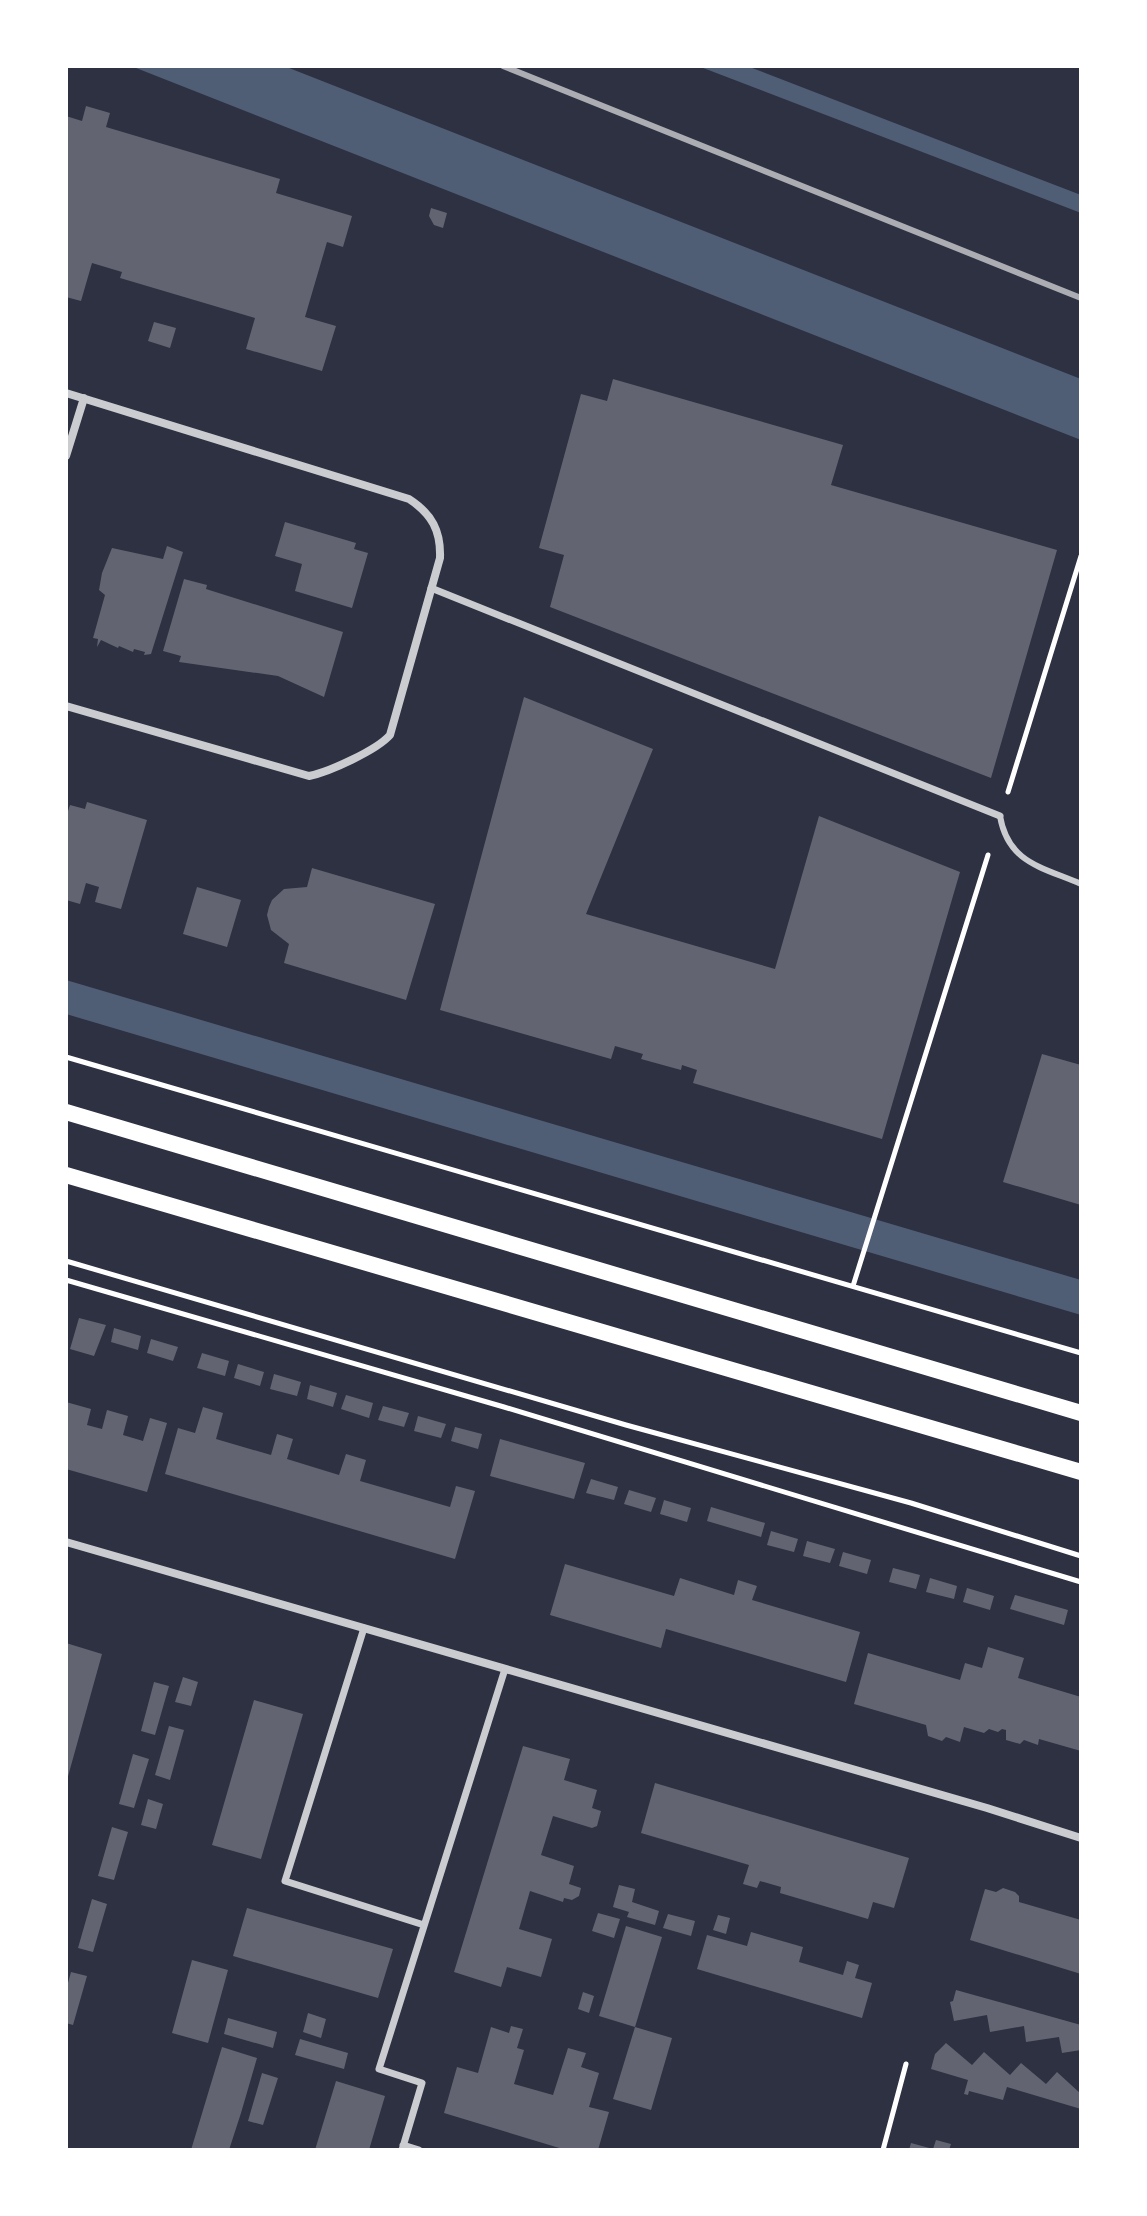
<svg xmlns="http://www.w3.org/2000/svg" width="1147" height="2216" viewBox="0 0 1147 2216" font-family="Roboto,sans-serif">
<style>
.water{fill:#4f5d75}
.building{fill:#626471}
.lines{fill:none;stroke-linecap:round;stroke-linejoin:round}
.path{stroke:#fff;stroke-width:5}
.service{stroke:#caccd0;stroke-width:6}
.pedestrian{stroke:#caccd0;stroke-width:7}
.minor{stroke:#caccd0;stroke-width:8}
.secondary{stroke:#fff;stroke-width:16}
.rail{stroke:#abadb3;stroke-width:6}
</style>
<rect width="100%" height="100%" fill="#2d3142"/>
<!-- water -->
<path class="water" d="M 131,66 L 284,66 L 1081,379 L 1081,440 Z
M 698,66 L 747,66 L 1081,195 L 1081,213 Z
M 66,980 L 1081,1280 L 1081,1315 L 66,1014 Z"/>
<!-- building -->
<path class="building" d="M 86,106 L 110,113 L 106,127 L 280,179 L 276,193 L 352,216 L 343,247 L 327,242 L 305,317 L 336,326 L 322,371 L 246,349 L 255,318 L 120,278 L 122,272 L 92,263 L 81,301 L 66,297 L 66,116 L 82,121 Z
M 431,208 L 447,213 L 443,228 L 434,225 L 429,216 Z
M 154,322 L 176,328 L 170,348 L 148,341 Z
M 613,379 L 843,445 L 831,485 L 1057,550 L 991,778 L 550,607 L 564,555 L 539,548 L 581,394 L 607,401 Z
M 285,522 L 356,543 L 354,549 L 368,553 L 352,608 L 295,591 L 302,564 L 275,556 Z
M 167,546 L 183,552 L 151,654 L 144,655 L 145,652 L 134,649 L 133,652 L 119,646 L 118,648 L 101,640 L 97,647 L 98,639 L 93,638 L 105,595 L 99,590 L 102,573 L 112,548 L 163,559 Z
M 184,579 L 207,585 L 206,589 L 343,632 L 324,697 L 278,676 L 179,662 L 181,656 L 163,651 Z
M 524,697 L 653,749 L 586,914 L 775,969 L 819,816 L 960,872 L 882,1139 L 693,1083 L 697,1070 L 682,1065 L 681,1070 L 641,1059 L 643,1054 L 615,1046 L 611,1059 L 440,1010 Z
M 87,802 L 147,820 L 121,909 L 95,902 L 99,887 L 86,883 L 80,904 L 66,900 L 66,817 L 70,805 L 85,809 Z
M 312,868 L 435,904 L 406,1000 L 284,963 L 289,944 L 271,930 L 267,915 L 269,907 L 272,900 L 284,889 L 307,887 Z
M 197,887 L 241,900 L 227,947 L 183,934 Z
M 1042,1054 L 1081,1065 L 1081,1205 L 1003,1182 Z
M 79,1318 L 106,1325 L 94,1356 L 70,1349 Z
M 114,1328 L 141,1336 L 138,1350 L 111,1342 Z
M 151,1339 L 178,1347 L 173,1361 L 147,1353 Z
M 202,1353 L 229,1361 L 225,1376 L 197,1368 Z
M 238,1364 L 264,1372 L 260,1386 L 234,1378 Z
M 274,1374 L 301,1382 L 297,1396 L 270,1389 Z
M 310,1385 L 337,1393 L 333,1407 L 307,1399 Z
M 346,1395 L 373,1403 L 369,1418 L 341,1409 Z
M 66,1402 L 91,1409 L 87,1425 L 102,1429 L 107,1410 L 128,1416 L 123,1435 L 143,1441 L 150,1418 L 167,1423 L 147,1492 L 66,1469 Z
M 383,1406 L 409,1413 L 404,1427 L 378,1420 Z
M 203,1407 L 223,1413 L 216,1439 L 271,1455 L 277,1434 L 293,1439 L 287,1459 L 339,1475 L 346,1454 L 366,1460 L 360,1481 L 450,1507 L 456,1486 L 475,1491 L 455,1559 L 165,1474 L 178,1428 L 195,1433 Z
M 418,1416 L 446,1424 L 441,1438 L 414,1431 Z
M 455,1427 L 482,1434 L 478,1449 L 451,1441 Z
M 500,1439 L 585,1463 L 574,1499 L 490,1476 Z
M 591,1479 L 618,1487 L 614,1500 L 586,1493 Z
M 629,1490 L 656,1498 L 651,1512 L 624,1504 Z
M 664,1500 L 691,1508 L 687,1522 L 660,1514 Z
M 711,1507 L 765,1523 L 761,1537 L 707,1521 Z
M 771,1531 L 798,1539 L 794,1552 L 767,1545 Z
M 807,1541 L 835,1549 L 830,1563 L 803,1556 Z
M 843,1552 L 871,1560 L 867,1574 L 839,1566 Z
M 565,1564 L 674,1596 L 680,1578 L 734,1595 L 738,1580 L 757,1586 L 752,1600 L 860,1632 L 846,1682 L 666,1629 L 661,1648 L 550,1615 Z
M 893,1568 L 920,1575 L 916,1589 L 889,1582 Z
M 930,1578 L 957,1586 L 954,1599 L 926,1592 Z
M 967,1588 L 994,1596 L 990,1610 L 963,1602 Z
M 1015,1595 L 1068,1610 L 1064,1625 L 1010,1609 Z
M 66,1643 L 102,1654 L 67,1780 L 66,1779 Z
M 988,1647 L 1024,1658 L 1018,1678 L 1081,1697 L 1081,1751 L 1039,1739 L 1038,1745 L 1024,1740 L 1020,1744 L 1006,1740 L 1006,1730 L 1002,1729 L 998,1732 L 989,1729 L 984,1733 L 964,1727 L 960,1742 L 946,1737 L 942,1741 L 928,1736 L 926,1725 L 854,1704 L 868,1653 L 960,1680 L 965,1663 L 982,1668 Z
M 183,1677 L 198,1682 L 191,1706 L 175,1702 Z
M 154,1682 L 169,1686 L 155,1735 L 141,1731 Z
M 254,1700 L 303,1714 L 261,1859 L 212,1845 Z
M 169,1726 L 184,1730 L 170,1780 L 155,1775 Z
M 523,1746 L 570,1759 L 564,1780 L 597,1790 L 592,1808 L 601,1811 L 597,1826 L 592,1828 L 553,1816 L 541,1855 L 574,1866 L 569,1884 L 581,1888 L 579,1896 L 572,1900 L 564,1898 L 563,1902 L 530,1891 L 519,1929 L 552,1939 L 541,1977 L 507,1967 L 501,1987 L 454,1972 Z
M 133,1754 L 149,1759 L 134,1808 L 119,1804 Z
M 655,1783 L 909,1858 L 894,1908 L 873,1902 L 868,1919 L 780,1893 L 781,1887 L 760,1881 L 757,1888 L 743,1884 L 749,1865 L 641,1833 Z
M 148,1799 L 163,1804 L 156,1829 L 141,1825 Z
M 112,1827 L 128,1832 L 114,1880 L 98,1876 Z
M 619,1885 L 635,1889 L 632,1902 L 659,1911 L 655,1925 L 627,1917 L 629,1912 L 613,1907 Z
M 1003,1888 L 1015,1892 L 1019,1896 L 1019,1902 L 1081,1920 L 1081,1974 L 970,1940 L 985,1889 L 996,1892 Z
M 92,1899 L 107,1904 L 93,1952 L 78,1948 Z
M 247,1908 L 393,1949 L 378,1998 L 233,1956 Z
M 598,1913 L 620,1919 L 614,1938 L 592,1931 Z
M 668,1914 L 695,1921 L 691,1936 L 663,1928 Z
M 718,1915 L 730,1918 L 726,1934 L 713,1930 Z
M 626,1926 L 662,1937 L 635,2027 L 599,2016 Z
M 751,1932 L 803,1947 L 799,1962 L 843,1975 L 847,1961 L 859,1965 L 855,1978 L 872,1983 L 862,2018 L 697,1969 L 707,1935 L 747,1946 Z
M 192,1960 L 228,1970 L 208,2043 L 172,2033 Z
M 71,1972 L 87,1976 L 73,2025 L 66,2023 L 66,1990 Z
M 956,1990 L 1081,2025 L 1081,2050 L 1062,2053 L 1059,2037 L 1026,2042 L 1024,2026 L 990,2032 L 987,2015 L 954,2021 L 950,2002 L 953,2001 Z
M 583,1992 L 594,1996 L 589,2013 L 578,2009 Z
M 308,2013 L 326,2019 L 321,2038 L 303,2032 Z
M 228,2018 L 277,2032 L 273,2048 L 224,2034 Z
M 511,2026 L 523,2029 L 517,2048 L 524,2050 L 514,2084 L 553,2095 L 568,2048 L 586,2053 L 581,2067 L 599,2073 L 589,2107 L 609,2112 L 598,2150 L 566,2150 L 444,2113 L 457,2067 L 478,2073 L 491,2027 L 509,2033 Z
M 635,2027 L 672,2038 L 651,2110 L 613,2099 Z
M 300,2039 L 348,2053 L 344,2069 L 295,2055 Z
M 946,2043 L 972,2065 L 984,2052 L 1010,2075 L 1021,2063 L 1046,2084 L 1057,2072 L 1081,2094 L 1081,2109 L 1007,2087 L 1003,2100 L 969,2091 L 968,2095 L 964,2094 L 968,2080 L 931,2069 L 935,2054 Z
M 222,2047 L 257,2058 L 241,2113 L 229,2150 L 191,2150 Z
M 262,2073 L 278,2078 L 263,2125 L 248,2121 Z
M 336,2081 L 385,2096 L 369,2150 L 315,2150 Z
M 936,2140 L 951,2144 L 949,2150 L 909,2150 L 911,2143 L 933,2149 Z"/>
<g class="lines">
<!-- path -->
<path class="path" d="M 1008,792 L 1081,556
M 66,1057 L 1081,1353
M 66,1261 L 626,1425 L 911,1503 L 1081,1556
M 66,1280 L 504,1407 L 1081,1582
M 853,1286 L 988,855
M 883,2150 L 906,2064"/>
<!-- service -->
<path class="service" d="M 1000,816 C 1008,863 1042,867 1081,884"/>
<!-- pedestrian -->
<path class="pedestrian" d="M 431,588 L 1000,816
M 364,1628 L 285,1881 L 424,1925
M 403,2145 L 419,2150
M 402,2150 L 422,2083 L 379,2069 L 505,1669"/>
<!-- minor -->
<path class="minor" d="M 66,393 L 409,499 C 432,514 441,531 440,558 L 390,735 C 377,750 329,772 309,776 L 66,706
M 66,456 L 84,398
M 66,1542 L 987,1808 L 1081,1838"/>
<!-- secondary -->
<path class="secondary" d="M 66,1112 L 1081,1413
M 66,1175 L 1081,1472"/>
<!-- rail -->
<path class="rail" d="M 503,66 L 1081,298"/>
</g>
<!-- border -->
<rect width="1147" height="2216" fill="none" stroke="#ffffff" stroke-width="136"/>
</svg>
